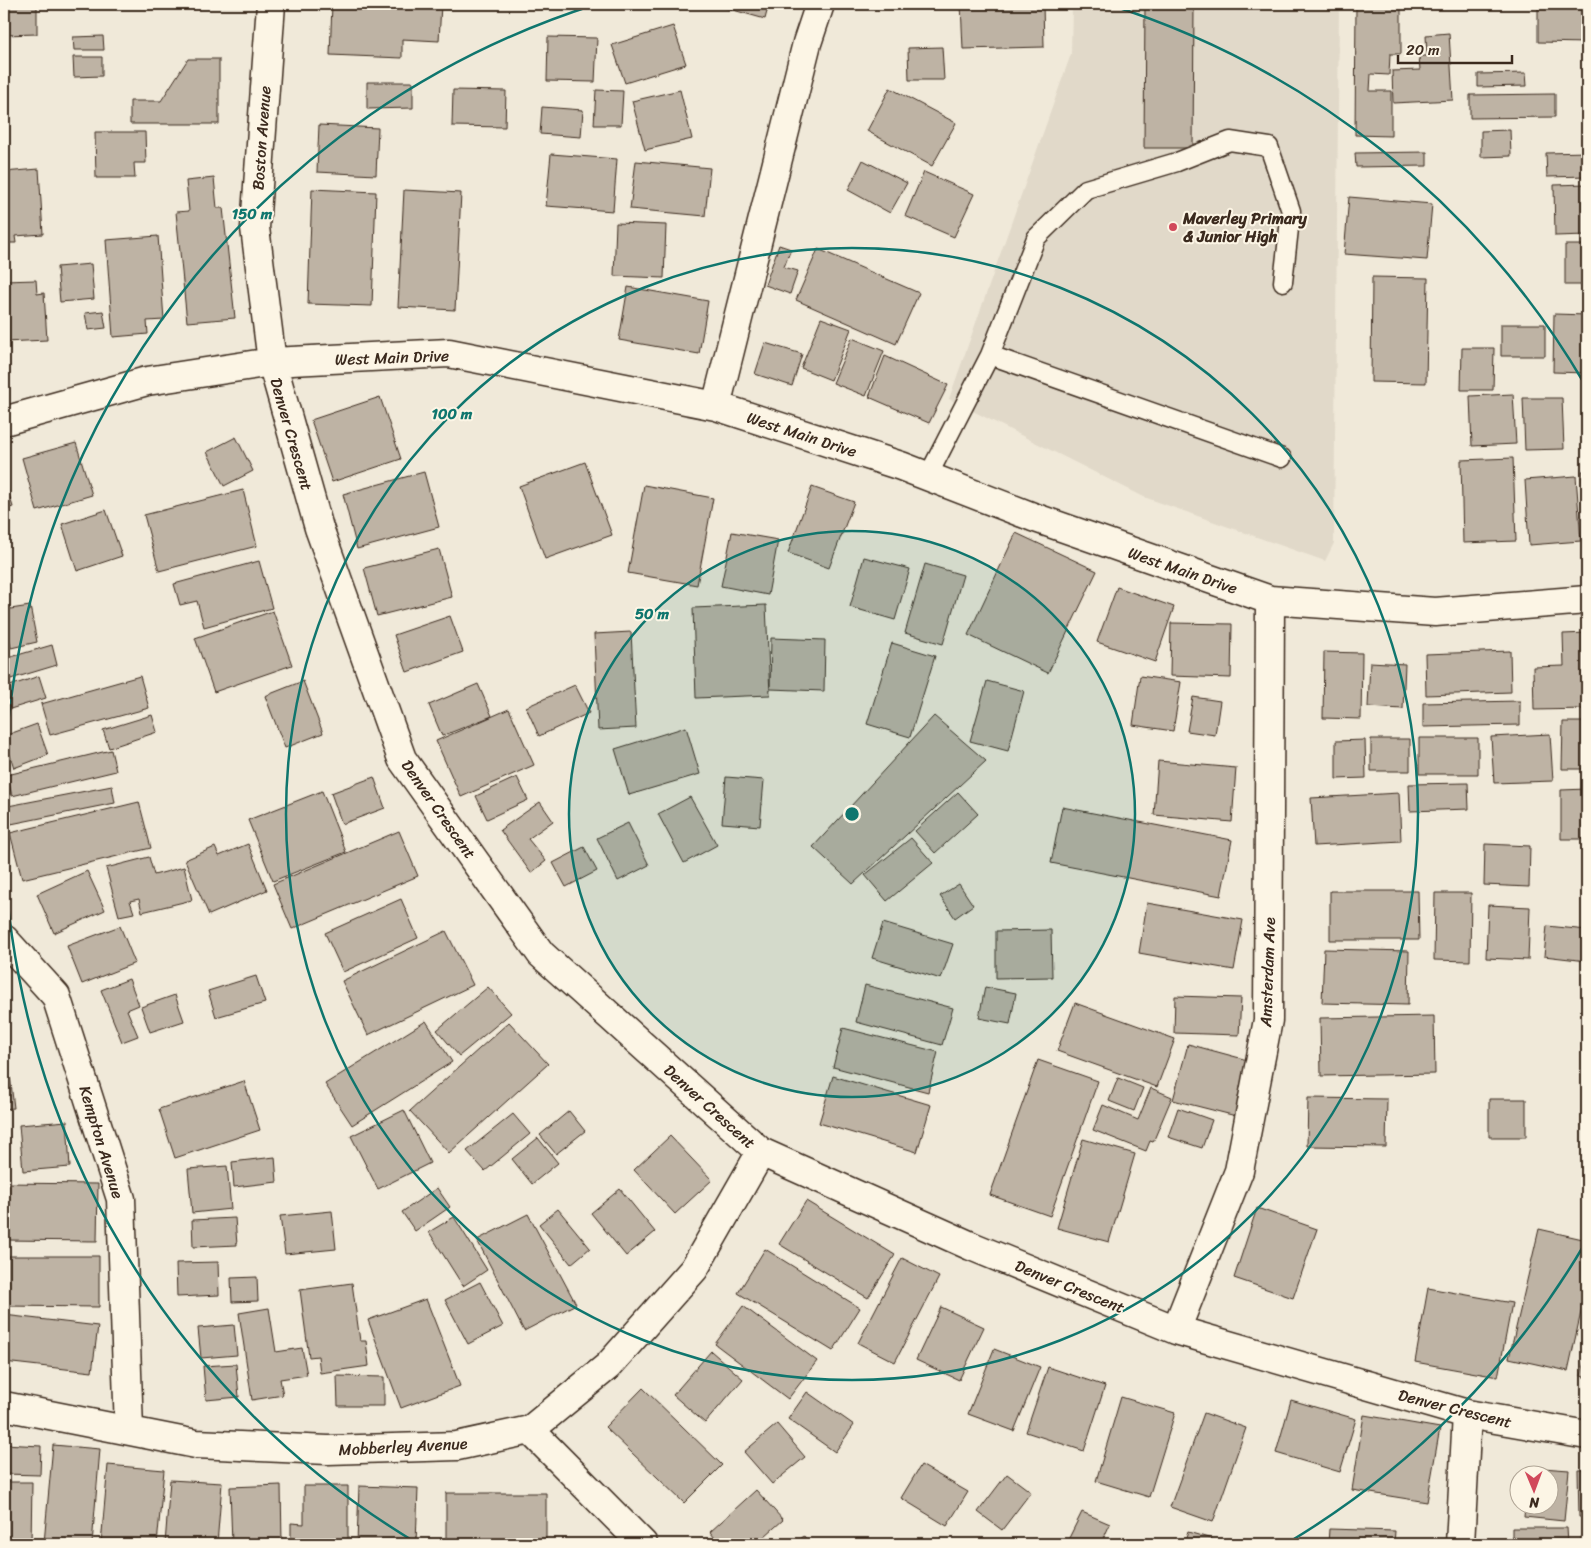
<svg xmlns="http://www.w3.org/2000/svg" width="1591" height="1548" viewBox="0 0 1591 1548" font-family="Sriracha,sans-serif">
<style>
.built{fill:#e1d9c9}
.building{fill:#beb3a4;stroke:#3b2a1e}
.lines{fill:none;stroke-linecap:round;stroke-linejoin:round}
.service-casing{stroke:#3b2a1e;stroke-width:21}
.minor-casing{stroke:#3b2a1e;stroke-width:31}
.service{stroke:#fcf5e5;stroke-width:18}
.minor{stroke:#fcf5e5;stroke-width:28}
.ring{fill:none;stroke:#0f766e;stroke-width:2.5}
.poi-dot{fill:#d1495b;stroke:#fcf5e5;stroke-width:2}
.labels{text-anchor:middle;stroke-width:4;stroke-linejoin:round;paint-order:stroke}
.street-label{font-size:16px;fill:#3b2a1e;stroke:#fcf5e5}
.poi-label{font-size:16px;font-weight:bold;fill:#3b2a1e;stroke:#fcf5e5;text-anchor:start}
.centre{fill:#0f766e;stroke:#fcf5e5;stroke-width:2.5}
.ring-label{font-size:15px;text-anchor:middle;font-weight:bold;fill:#0f766e;stroke:#fcf5e5;stroke-width:4;stroke-linejoin:round;paint-order:stroke}
</style>
<rect width="100%" height="100%" fill="#f0e9d9"/>
<filter id="ink" filterUnits="userSpaceOnUse"><feTurbulence type="fractalNoise" baseFrequency=".02" numOctaves="2"/><feDisplacementMap in="SourceGraphic" scale="10" xChannelSelector="R" yChannelSelector="G"/><feConvolveMatrix kernelMatrix="1 2 1 2 8 2 1 2 1" color-interpolation-filters="sRGB"/></filter>
<g filter="url(#ink)">
<!-- built -->
<path class="built" d="M 1072,4 L 1339,4 L 1334,543 L 1325,561 L 1144,497 L 949,399 L 1071,54 Z"/>
<!-- building -->
<path class="building" d="M 4,4 L 37,4 L 37,34 L 4,35 Z
M 332,4 L 441,4 L 439,41 L 402,39 L 402,58 L 330,55 Z
M 712,4 L 769,4 L 765,19 Z
M 961,4 L 1043,4 L 1044,47 L 963,49 Z
M 1145,4 L 1194,4 L 1193,148 L 1144,148 Z
M 1356,4 L 1401,4 L 1401,54 L 1390,54 L 1389,75 L 1371,74 L 1370,91 L 1391,91 L 1391,136 L 1355,135 Z
M 1538,4 L 1587,4 L 1587,43 L 1538,42 Z
M 673,26 L 686,64 L 625,83 L 612,45 Z
M 1449,33 L 1453,100 L 1393,103 L 1392,71 L 1420,70 L 1419,56 L 1427,56 L 1426,35 Z
M 103,36 L 104,50 L 74,50 L 73,37 Z
M 548,37 L 597,38 L 595,82 L 547,81 Z
M 942,47 L 944,80 L 909,80 L 908,48 Z
M 73,57 L 102,57 L 102,76 L 74,77 Z
M 188,59 L 219,59 L 219,124 L 130,124 L 130,101 L 161,101 Z
M 1526,73 L 1527,86 L 1478,87 L 1478,74 Z
M 367,82 L 413,82 L 413,108 L 367,109 Z
M 890,88 L 956,123 L 932,166 L 867,131 Z
M 453,90 L 506,91 L 505,127 L 452,126 Z
M 596,90 L 623,91 L 621,125 L 594,125 Z
M 680,90 L 692,139 L 645,150 L 632,101 Z
M 1555,94 L 1555,117 L 1470,118 L 1470,95 Z
M 542,107 L 583,110 L 581,137 L 540,134 Z
M 319,125 L 378,128 L 376,175 L 317,172 Z
M 1510,130 L 1511,156 L 1481,157 L 1481,131 Z
M 95,132 L 145,132 L 146,163 L 134,163 L 135,178 L 96,178 Z
M 1427,152 L 1427,166 L 1356,167 L 1355,153 Z
M 1587,152 L 1587,176 L 1547,177 L 1546,153 Z
M 551,154 L 617,159 L 613,211 L 546,206 Z
M 863,160 L 907,183 L 890,213 L 848,190 Z
M 636,161 L 710,168 L 705,216 L 630,209 Z
M 39,169 L 43,234 L 15,236 L 16,243 L 5,243 L 4,249 L 4,172 Z
M 924,172 L 974,194 L 954,237 L 905,216 Z
M 214,178 L 217,208 L 223,208 L 235,318 L 187,322 L 176,212 L 189,211 L 186,181 Z
M 1587,184 L 1587,235 L 1555,236 L 1554,185 Z
M 312,189 L 376,192 L 372,306 L 308,304 Z
M 404,190 L 461,193 L 455,310 L 398,307 Z
M 1349,197 L 1432,204 L 1427,260 L 1344,254 Z
M 616,223 L 666,225 L 664,278 L 614,276 Z
M 158,236 L 164,320 L 147,321 L 148,334 L 113,337 L 106,240 Z
M 779,245 L 791,249 L 784,267 L 798,271 L 790,294 L 765,285 Z
M 1565,245 L 1587,245 L 1587,285 L 1565,285 Z
M 818,249 L 919,293 L 896,344 L 796,300 Z
M 91,264 L 94,299 L 60,302 L 57,267 Z
M 1372,277 L 1428,278 L 1426,383 L 1371,382 Z
M 36,280 L 37,294 L 44,293 L 47,340 L 4,342 L 4,281 Z
M 628,287 L 708,301 L 699,354 L 619,340 Z
M 103,311 L 106,328 L 88,330 L 85,313 Z
M 1554,314 L 1587,315 L 1587,373 L 1553,372 Z
M 821,318 L 851,329 L 831,380 L 801,368 Z
M 1501,324 L 1545,324 L 1545,356 L 1501,356 Z
M 852,338 L 884,351 L 866,396 L 833,383 Z
M 765,343 L 802,354 L 792,386 L 755,374 Z
M 1462,348 L 1494,348 L 1493,390 L 1461,390 Z
M 885,356 L 948,385 L 929,423 L 869,397 Z
M 1513,394 L 1516,444 L 1472,446 L 1470,396 Z
M 1584,394 L 1587,394 L 1587,447 L 1586,447 Z
M 380,397 L 401,459 L 332,482 L 311,420 Z
M 1523,398 L 1562,398 L 1564,449 L 1525,450 Z
M 236,437 L 253,471 L 224,486 L 207,452 Z
M 76,443 L 92,495 L 37,511 L 22,458 Z
M 1513,458 L 1516,541 L 1463,543 L 1461,460 Z
M 585,462 L 612,535 L 545,559 L 519,486 Z
M 1582,471 L 1587,471 L 1587,542 L 1585,542 Z
M 424,472 L 439,527 L 357,549 L 343,494 Z
M 1576,476 L 1581,541 L 1529,545 L 1525,480 Z
M 4,478 L 13,507 L 4,510 Z
M 644,485 L 713,498 L 697,585 L 628,573 Z
M 812,487 L 854,502 L 829,568 L 788,553 Z
M 243,490 L 257,546 L 159,571 L 144,515 Z
M 106,510 L 122,556 L 77,571 L 62,524 Z
M 732,532 L 778,540 L 768,595 L 721,586 Z
M 1016,533 L 1097,571 L 1048,673 L 968,635 Z
M 439,549 L 452,597 L 377,616 L 364,568 Z
M 864,557 L 910,569 L 895,620 L 850,607 Z
M 259,561 L 272,608 L 204,627 L 197,601 L 180,605 L 174,584 Z
M 925,564 L 963,575 L 943,644 L 905,633 Z
M 1117,587 L 1174,607 L 1155,662 L 1097,642 Z
M 766,605 L 770,695 L 696,698 L 693,608 Z
M 30,606 L 37,642 L 11,648 L 4,610 Z
M 273,611 L 292,665 L 214,692 L 195,638 Z
M 450,616 L 463,652 L 407,672 L 394,635 Z
M 1171,623 L 1232,624 L 1231,678 L 1170,676 Z
M 631,632 L 636,728 L 598,730 L 594,634 Z
M 1587,633 L 1587,709 L 1534,710 L 1533,667 L 1564,666 L 1563,634 Z
M 771,638 L 825,640 L 824,691 L 770,689 Z
M 892,643 L 935,656 L 910,737 L 867,724 Z
M 52,645 L 57,665 L 4,681 L 4,659 Z
M 1510,651 L 1511,692 L 1426,695 L 1425,654 Z
M 1324,652 L 1362,653 L 1361,719 L 1323,718 Z
M 1370,662 L 1405,664 L 1403,709 L 1368,707 Z
M 39,676 L 46,698 L 7,710 L 4,700 L 4,688 Z
M 140,676 L 149,708 L 50,735 L 41,704 Z
M 1140,676 L 1181,682 L 1173,731 L 1133,725 Z
M 303,681 L 323,733 L 285,748 L 265,696 Z
M 987,681 L 1024,691 L 1008,751 L 970,741 Z
M 478,684 L 492,716 L 442,736 L 429,705 Z
M 575,685 L 589,713 L 539,736 L 526,707 Z
M 1193,697 L 1220,701 L 1215,735 L 1187,731 Z
M 1520,701 L 1520,725 L 1423,727 L 1423,703 Z
M 509,709 L 534,765 L 461,797 L 436,741 Z
M 152,715 L 157,732 L 109,748 L 103,730 Z
M 934,716 L 986,761 L 853,884 L 813,847 Z
M 1563,722 L 1587,722 L 1587,769 L 1562,769 Z
M 37,724 L 48,755 L 14,768 L 4,736 Z
M 686,727 L 700,774 L 629,795 L 615,749 Z
M 1550,734 L 1553,781 L 1494,783 L 1491,737 Z
M 1419,738 L 1478,738 L 1478,774 L 1419,774 Z
M 1371,739 L 1410,739 L 1410,771 L 1371,771 Z
M 1365,740 L 1366,778 L 1336,779 L 1336,741 Z
M 111,750 L 116,771 L 12,796 L 7,775 Z
M 1158,761 L 1236,768 L 1232,822 L 1154,815 Z
M 374,777 L 385,808 L 342,824 L 331,793 Z
M 517,777 L 528,800 L 487,819 L 476,796 Z
M 726,777 L 764,780 L 760,826 L 722,823 Z
M 1468,783 L 1469,809 L 1410,811 L 1409,784 Z
M 112,786 L 115,803 L 11,824 L 8,806 Z
M 1587,789 L 1587,839 L 1561,839 L 1561,790 Z
M 322,791 L 346,852 L 273,881 L 248,820 Z
M 958,792 L 978,814 L 935,853 L 915,831 Z
M 1399,793 L 1401,841 L 1314,846 L 1311,798 Z
M 690,797 L 717,845 L 684,863 L 658,814 Z
M 139,802 L 151,848 L 22,879 L 10,833 Z
M 540,802 L 553,821 L 528,839 L 546,861 L 531,873 L 500,830 Z
M 1062,807 L 1232,840 L 1221,896 L 1051,863 Z
M 628,823 L 649,865 L 618,881 L 597,838 Z
M 399,831 L 418,876 L 292,929 L 273,884 Z
M 911,838 L 933,863 L 887,901 L 865,875 Z
M 248,844 L 267,890 L 209,915 L 185,860 L 215,847 L 219,856 Z
M 1485,844 L 1530,846 L 1529,887 L 1484,885 Z
M 584,847 L 597,871 L 566,887 L 553,863 Z
M 149,857 L 154,875 L 184,867 L 192,900 L 142,912 L 139,899 L 130,901 L 134,913 L 119,916 L 106,868 Z
M 87,871 L 105,910 L 54,933 L 37,894 Z
M 959,884 L 973,905 L 955,918 L 940,896 Z
M 1330,891 L 1418,891 L 1419,940 L 1330,940 Z
M 1435,893 L 1471,893 L 1470,961 L 1434,960 Z
M 401,899 L 418,938 L 343,972 L 325,933 Z
M 1147,903 L 1243,920 L 1234,970 L 1139,953 Z
M 1488,905 L 1530,907 L 1528,960 L 1486,958 Z
M 883,923 L 953,944 L 941,979 L 872,958 Z
M 120,926 L 135,963 L 82,984 L 67,946 Z
M 1547,926 L 1587,930 L 1587,961 L 1544,956 Z
M 1051,930 L 1052,977 L 996,978 L 996,931 Z
M 446,931 L 473,985 L 368,1035 L 342,981 Z
M 1324,949 L 1409,951 L 1408,1005 L 1322,1003 Z
M 256,976 L 265,1003 L 216,1017 L 208,991 Z
M 129,979 L 139,1005 L 127,1010 L 138,1036 L 122,1042 L 101,990 Z
M 865,985 L 953,1008 L 942,1045 L 856,1022 Z
M 488,987 L 511,1013 L 459,1056 L 437,1030 Z
M 985,987 L 1016,993 L 1010,1024 L 979,1018 Z
M 175,995 L 184,1021 L 150,1032 L 141,1007 Z
M 1175,996 L 1241,998 L 1239,1035 L 1174,1033 Z
M 1075,1003 L 1175,1039 L 1157,1087 L 1057,1051 Z
M 1434,1016 L 1435,1074 L 1321,1076 L 1320,1018 Z
M 426,1021 L 452,1062 L 352,1125 L 325,1084 Z
M 509,1022 L 548,1064 L 449,1153 L 410,1111 Z
M 843,1028 L 938,1052 L 928,1092 L 833,1067 Z
M 1188,1044 L 1251,1061 L 1236,1116 L 1173,1100 Z
M 4,1051 L 7,1051 L 14,1108 L 4,1109 Z
M 1038,1060 L 1098,1081 L 1050,1216 L 990,1195 Z
M 833,1076 L 931,1105 L 917,1152 L 819,1123 Z
M 1118,1078 L 1143,1088 L 1134,1111 L 1109,1101 Z
M 244,1081 L 260,1130 L 175,1158 L 159,1109 Z
M 1151,1088 L 1172,1097 L 1153,1142 L 1150,1141 L 1146,1151 L 1093,1130 L 1103,1105 L 1138,1120 Z
M 1308,1098 L 1387,1099 L 1386,1147 L 1307,1146 Z
M 1489,1099 L 1526,1099 L 1526,1137 L 1489,1137 Z
M 1178,1108 L 1212,1120 L 1202,1148 L 1168,1137 Z
M 404,1110 L 430,1163 L 378,1189 L 351,1136 Z
M 569,1111 L 585,1131 L 556,1154 L 540,1135 Z
M 513,1114 L 530,1134 L 485,1171 L 467,1151 Z
M 67,1121 L 70,1167 L 23,1171 L 19,1125 Z
M 670,1136 L 712,1180 L 675,1214 L 634,1170 Z
M 538,1138 L 558,1163 L 532,1184 L 512,1159 Z
M 1083,1139 L 1135,1154 L 1109,1242 L 1057,1228 Z
M 275,1157 L 277,1182 L 234,1187 L 232,1162 Z
M 227,1166 L 231,1209 L 192,1213 L 188,1169 Z
M 4,1183 L 98,1184 L 97,1241 L 4,1240 Z
M 437,1188 L 450,1207 L 415,1231 L 402,1212 Z
M 620,1189 L 655,1232 L 626,1256 L 591,1213 Z
M 806,1201 L 895,1255 L 868,1298 L 779,1244 Z
M 1257,1208 L 1317,1229 L 1293,1298 L 1234,1278 Z
M 558,1209 L 590,1248 L 571,1264 L 539,1224 Z
M 332,1211 L 336,1249 L 285,1254 L 280,1216 Z
M 528,1214 L 576,1304 L 524,1331 L 477,1240 Z
M 454,1217 L 487,1270 L 463,1286 L 429,1232 Z
M 235,1218 L 237,1245 L 193,1247 L 192,1220 Z
M 1539,1229 L 1587,1240 L 1587,1285 L 1568,1371 L 1509,1358 Z
M 765,1249 L 860,1308 L 833,1351 L 738,1293 Z
M 4,1256 L 99,1256 L 99,1307 L 4,1306 Z
M 902,1258 L 939,1277 L 895,1362 L 858,1343 Z
M 218,1262 L 219,1295 L 177,1297 L 176,1263 Z
M 257,1277 L 258,1301 L 232,1302 L 231,1278 Z
M 480,1282 L 503,1326 L 468,1344 L 445,1300 Z
M 352,1283 L 360,1341 L 366,1341 L 369,1366 L 320,1373 L 318,1356 L 309,1357 L 300,1290 Z
M 1428,1288 L 1512,1303 L 1498,1377 L 1415,1362 Z
M 426,1299 L 460,1386 L 401,1408 L 368,1320 Z
M 743,1306 L 817,1361 L 788,1399 L 715,1344 Z
M 941,1307 L 984,1327 L 959,1380 L 916,1360 Z
M 269,1308 L 276,1352 L 302,1348 L 307,1375 L 280,1379 L 283,1395 L 252,1400 L 239,1313 Z
M 4,1315 L 98,1326 L 92,1372 L 4,1362 Z
M 234,1325 L 237,1355 L 201,1358 L 198,1328 Z
M 1587,1348 L 1587,1378 L 1581,1376 Z
M 994,1349 L 1040,1367 L 1014,1431 L 968,1414 Z
M 711,1351 L 743,1379 L 705,1423 L 673,1395 Z
M 236,1364 L 239,1397 L 206,1400 L 203,1366 Z
M 1048,1367 L 1105,1386 L 1084,1451 L 1026,1432 Z
M 337,1376 L 384,1377 L 384,1406 L 338,1406 Z
M 643,1388 L 722,1465 L 684,1503 L 605,1427 Z
M 807,1392 L 854,1425 L 835,1452 L 788,1419 Z
M 1121,1397 L 1175,1413 L 1149,1497 L 1096,1481 Z
M 1291,1400 L 1356,1419 L 1340,1472 L 1276,1453 Z
M 1204,1413 L 1246,1428 L 1213,1522 L 1170,1507 Z
M 1364,1415 L 1440,1428 L 1427,1502 L 1352,1490 Z
M 777,1424 L 805,1457 L 772,1484 L 744,1452 Z
M 4,1444 L 41,1446 L 40,1475 L 4,1474 Z
M 53,1445 L 100,1449 L 92,1544 L 44,1543 Z
M 108,1465 L 164,1470 L 157,1544 L 101,1544 Z
M 921,1465 L 968,1492 L 947,1526 L 901,1498 Z
M 1529,1467 L 1569,1470 L 1564,1521 L 1524,1517 L 1525,1506 L 1548,1506 L 1548,1476 L 1528,1476 Z
M 1578,1470 L 1587,1470 L 1587,1517 L 1579,1517 Z
M 1007,1474 L 1031,1492 L 1002,1530 L 978,1512 Z
M 170,1480 L 222,1483 L 217,1544 L 165,1544 Z
M 4,1482 L 32,1482 L 31,1544 L 4,1544 Z
M 281,1485 L 282,1544 L 232,1544 L 230,1487 Z
M 304,1486 L 348,1486 L 348,1544 L 291,1544 L 291,1523 L 304,1524 Z
M 359,1486 L 418,1488 L 416,1544 L 357,1544 Z
M 756,1490 L 783,1520 L 756,1544 L 720,1544 L 710,1532 Z
M 446,1493 L 546,1493 L 546,1544 L 446,1544 Z
M 1082,1512 L 1110,1524 L 1101,1544 L 1066,1544 Z
M 1512,1528 L 1567,1528 L 1568,1544 L 1512,1544 Z
M 1329,1529 L 1395,1531 L 1394,1544 L 1328,1544 Z
M 1188,1532 L 1212,1539 L 1211,1544 L 1184,1544 Z
M 804,1536 L 810,1544 L 794,1544 Z
M 1580,1537 L 1587,1537 L 1587,1544 L 1580,1544 Z"/>
<g class="lines">
<!-- service casing -->
<g class="service-casing">
<path id="service" d="M 990,355 L 1282,458
M 928,476 L 990,355 L 1036,238 L 1086,189 L 1177,162 L 1230,141 L 1269,147 L 1291,211 L 1283,282"/>
</g>
<!-- minor casing -->
<g class="minor-casing">
<path id="minor" d="M 271,4 L 255,228 L 272,362 L 319,528 L 402,759 L 541,954 L 761,1152 L 971,1246 L 1176,1330 L 1467,1414 L 1587,1435
M 716,406 L 807,43 L 820,4
M 4,421 L 147,381 L 272,362 L 449,353 L 716,406 L 901,466 L 1033,517 L 1270,600 L 1435,612 L 1587,600
M 4,939 L 56,996 L 121,1199 L 129,1430
M 1176,1330 L 1239,1171 L 1268,1020 L 1270,600
M 4,1406 L 196,1444 L 328,1450 L 457,1446 L 530,1430 L 608,1366 L 694,1269 L 761,1152
M 530,1430 L 643,1544
M 1460,1544 L 1467,1414"/>
</g>
<!-- service -->
<use href="#service" class="service"/>
<!-- minor -->
<use href="#minor" class="minor"/>
</g>
</g>
<!-- distance rings -->
<circle cx="852" cy="814" r="283" fill="#0f766e" fill-opacity=".12"/>
<g class="ring">
<circle cx="852" cy="814" r="283"/>
<circle cx="852" cy="814" r="566"/>
<path d="M1584 1245A849 849 0 0 1 1289 1542M415 1542A849 849 0 0 1 4 851M4 777A849 849 0 0 1 597 4M1107 4A849 849 0 0 1 1584 383"/>
</g>
<!-- markers -->
<circle class="poi-dot" cx="1173" cy="227" r="5"/>
<g class="labels">
<!-- street labels -->
<g class="street-label">
<text transform="translate(261 138) rotate(-86)" y="6">Boston Avenue</text>
<text transform="translate(392 357) rotate(-2)" y="6">West Main Drive</text>
<text transform="translate(292 434) rotate(74)" y="6">Denver Crescent</text>
<text transform="translate(802 434) rotate(18)" y="6">West Main Drive</text>
<text transform="translate(1183 570) rotate(19)" y="6">West Main Drive</text>
<text transform="translate(439 809) rotate(55)" y="6">Denver Crescent</text>
<text transform="translate(1267 972) rotate(-88)" y="6">Amsterdam Ave</text>
<text transform="translate(710 1106) rotate(42)" y="6">Denver Crescent</text>
<text transform="translate(102 1142) rotate(73)" y="6">Kempton Avenue</text>
<text transform="translate(1070 1286) rotate(22)" y="6">Denver Crescent</text>
<text transform="translate(1455 1408) rotate(14)" y="6">Denver Crescent</text>
<text transform="translate(403 1446) rotate(-3)" y="6">Mobberley Avenue</text>
</g>
<!-- poi labels -->
<g class="poi-label">
<text x="1183" y="224">Maverley Primary<tspan x="1183" dy="18">&amp; Junior High</tspan></text>
</g>
</g>
<circle cx="852" cy="814" r="8" class="centre"/>
<g class="ring-label">
<text x="252" y="219">150 m</text>
<text x="452" y="419">100 m</text>
<text x="652" y="619">50 m</text>
</g>
<!-- margin -->
<rect width="1591" height="1548" fill="none" stroke="#fcf5e5" stroke-width="20"/>
<rect x="10" y="10" width="1571" height="1528" fill="none" stroke="#3b2a1e" stroke-width="2" filter="url(#ink)"/>
<!-- north arrow -->
<g transform="translate(1534 1490) rotate(179)"><circle r="24" fill="#fcf5e5" stroke="#afa495"/>
<path d="M0-4L9 19L0 12L-9 19Z" fill="#d1495b"/>
<text y="-8" font-size="14" font-weight="bold" text-anchor="middle" fill="#3b2a1e">N</text>
</g>
<!-- scale -->
<path d="M1398 55v8h114v-8" fill="none" stroke="#3b2a1e" stroke-width="2.5"/>
<text x="1406" y="55" font-size="15" fill="#3b2a1e" stroke="#fcf5e5" stroke-width="4" paint-order="stroke">20 m</text>
</svg>
